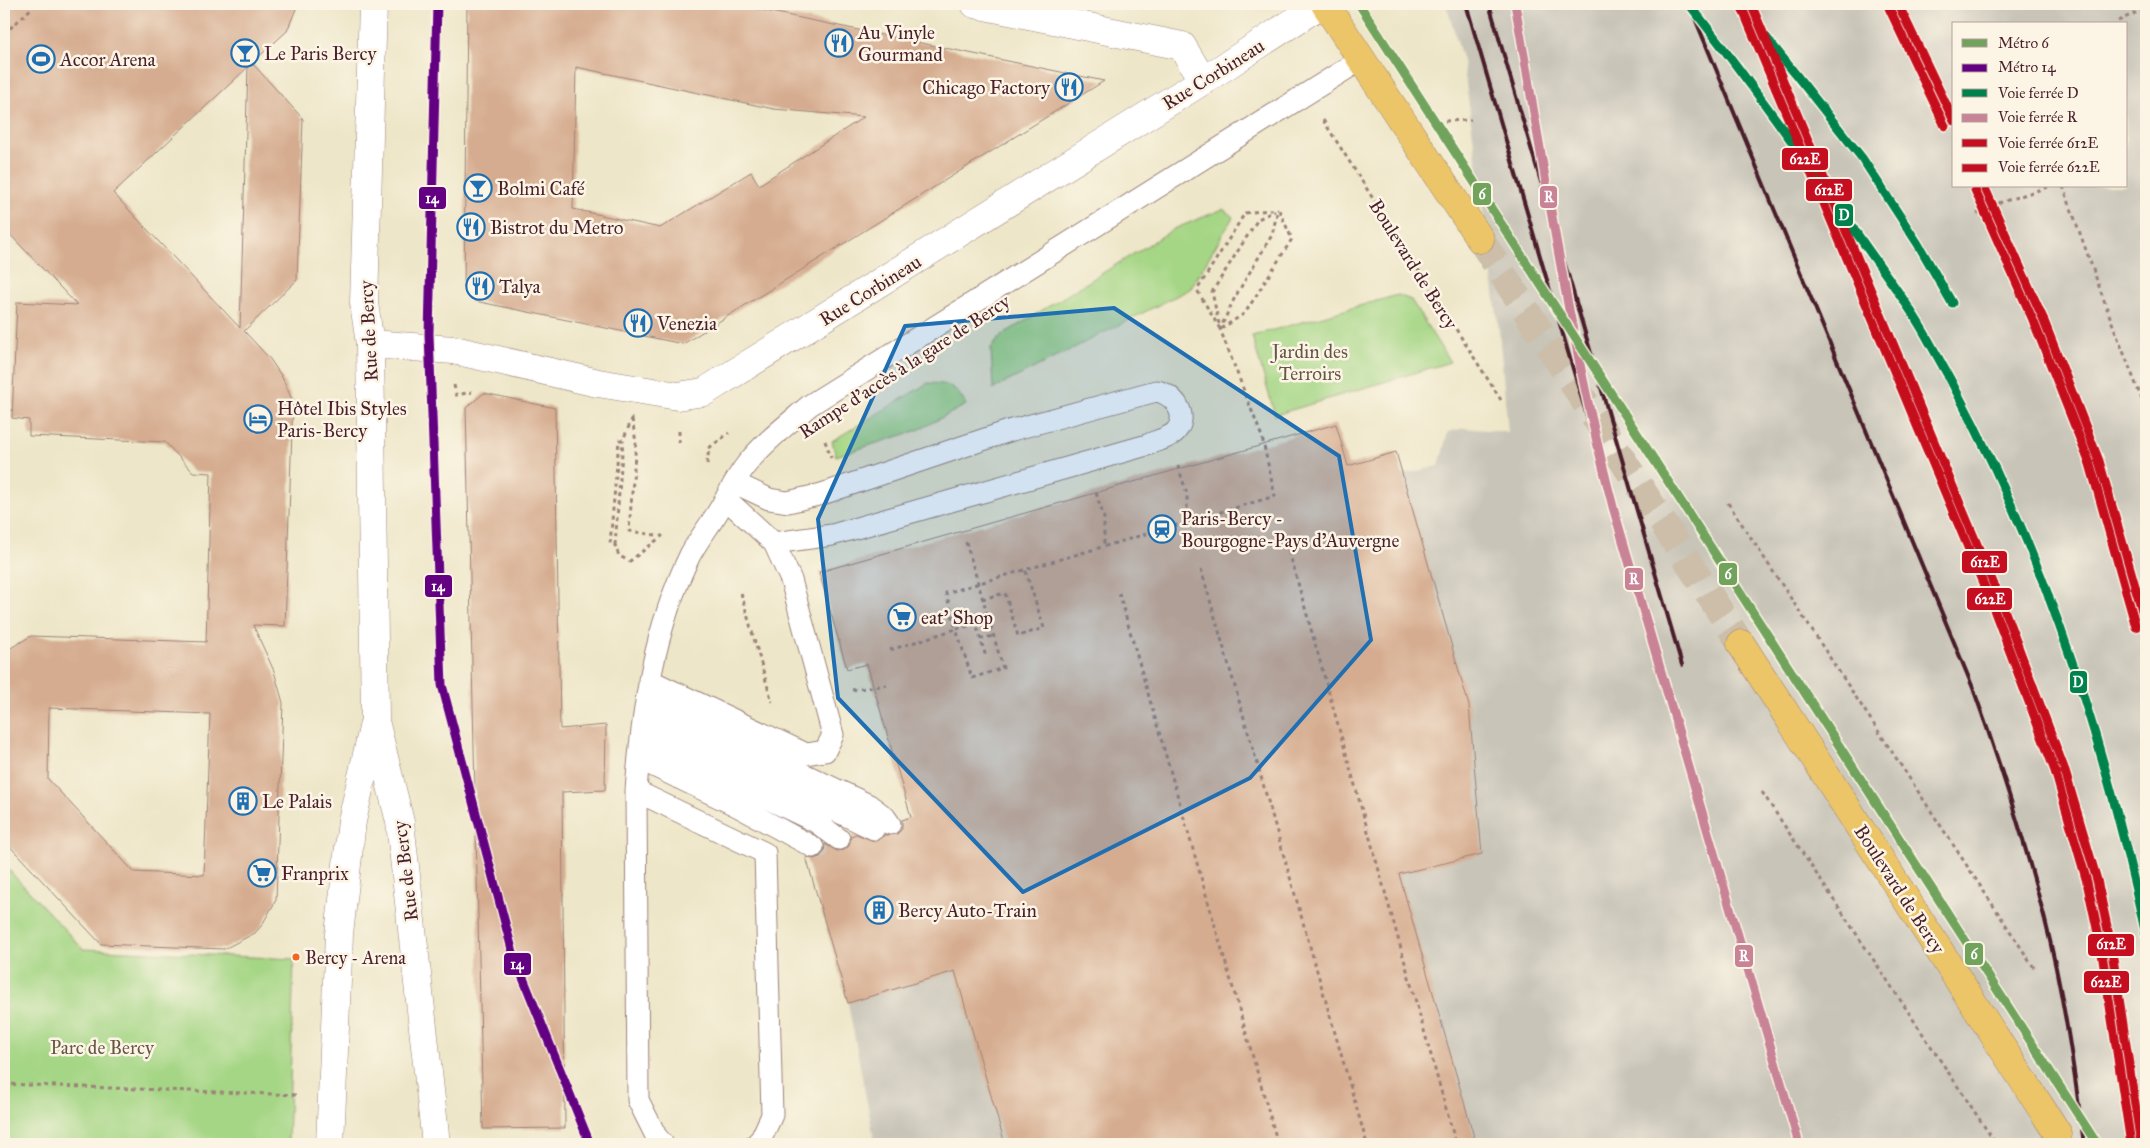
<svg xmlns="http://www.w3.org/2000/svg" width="2150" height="1148" viewBox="0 0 2150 1148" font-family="'IM FELL Great Primer',serif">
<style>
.industrial{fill:#c8c4b8;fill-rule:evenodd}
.green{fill:#a5d685;stroke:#787a58}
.building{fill:#d5ac8f;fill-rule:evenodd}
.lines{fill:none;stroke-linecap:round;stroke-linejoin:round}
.primary-tunnel{stroke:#ccbea9;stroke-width:28;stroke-dasharray:28 14;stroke-linecap:butt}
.lane-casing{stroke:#9c827a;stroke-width:23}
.street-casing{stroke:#9c827a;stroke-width:29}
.primary-casing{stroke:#9c827a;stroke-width:29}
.path{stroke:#9c827a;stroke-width:3;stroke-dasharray:4 4;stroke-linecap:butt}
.lane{stroke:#fff;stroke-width:21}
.street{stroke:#fff;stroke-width:28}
.primary{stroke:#ecc569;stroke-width:28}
.rail{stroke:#4a1f2b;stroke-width:4}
.rail-1-casing{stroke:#fcf5e5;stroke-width:12}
.rail-2-casing{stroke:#fcf5e5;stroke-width:12}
.rail-3-casing{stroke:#fcf5e5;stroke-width:12}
.rail-4-casing{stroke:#fcf5e5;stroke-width:12}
.rail-1{stroke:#00824e;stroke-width:9}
.rail-2{stroke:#c98396;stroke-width:9}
.rail-3{stroke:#c50e1f;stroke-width:9}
.rail-4{stroke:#c50e1f;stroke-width:9}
.metro-1-casing{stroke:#fcf5e5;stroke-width:12}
.metro-2-casing{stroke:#fcf5e5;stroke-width:12}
.metro-1{stroke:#71a35d;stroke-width:9}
.metro-2{stroke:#640082;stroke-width:9}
.marked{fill:#1f6fb2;fill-opacity:0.2;stroke:#1f6fb2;stroke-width:4;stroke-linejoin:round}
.bus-dot{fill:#f26522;stroke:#fcf5e5;stroke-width:2}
.labels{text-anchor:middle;stroke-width:5;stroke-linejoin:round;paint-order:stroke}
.bus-label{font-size:18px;fill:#4a1f2b;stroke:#fcf5e5;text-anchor:start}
.poi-label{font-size:19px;fill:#4a1f2b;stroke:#fcf5e5;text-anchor:start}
.street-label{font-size:19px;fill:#4a1f2b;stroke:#fcf5e5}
.park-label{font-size:19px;fill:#655646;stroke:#fcf5e5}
.line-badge{stroke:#fcf5e5;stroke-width:2}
.badge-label{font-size:14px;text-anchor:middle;font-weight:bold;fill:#fff}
</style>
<rect width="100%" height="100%" fill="#fcf5e5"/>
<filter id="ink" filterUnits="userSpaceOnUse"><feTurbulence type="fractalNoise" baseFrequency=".02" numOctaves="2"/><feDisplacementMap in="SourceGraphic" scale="10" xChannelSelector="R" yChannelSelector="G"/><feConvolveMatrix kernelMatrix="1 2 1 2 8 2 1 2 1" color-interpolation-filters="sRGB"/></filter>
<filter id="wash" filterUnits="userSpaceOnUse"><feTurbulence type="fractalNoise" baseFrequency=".0096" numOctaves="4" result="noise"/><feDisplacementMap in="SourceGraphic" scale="20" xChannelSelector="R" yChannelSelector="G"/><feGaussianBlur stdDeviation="1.12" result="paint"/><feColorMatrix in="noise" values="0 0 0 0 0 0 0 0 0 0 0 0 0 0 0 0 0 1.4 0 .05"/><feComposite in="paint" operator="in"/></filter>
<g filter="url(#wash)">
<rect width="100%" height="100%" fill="#ede6c8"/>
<!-- industrial -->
<path class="industrial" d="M 1446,4 L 2146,4 L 2146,1144 L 875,1144 L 848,1003 L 804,850 L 911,818 L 867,664 L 847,669 L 819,572 L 1336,424 L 1348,465 L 1396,452 L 1403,474 L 1439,466 L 1448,432 L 1464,428 L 1508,432 L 1499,330 L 1463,61 ZM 1954,24 L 2126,24 L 2126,186 L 1954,186 Z"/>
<!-- green -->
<path class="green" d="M 1223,209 L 1233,217 L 1190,289 L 993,389 L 991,348 L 1002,335 L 1174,229 Z
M 1398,295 L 1411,300 L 1450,362 L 1275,415 L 1252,336 Z
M 928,383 C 950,384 955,385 966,405 L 918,430 L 836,456 L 832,441 Z
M 4,865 L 83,949 L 294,959 L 288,1144 L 4,1144 Z"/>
<g id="blocks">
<!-- building -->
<path class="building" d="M 4,4 L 298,4 L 287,31 L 252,63 L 303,119 L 297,280 L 244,331 L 270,359 L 282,377 L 293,402 L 285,626 L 253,625 L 274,671 L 283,703 L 276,900 L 262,925 L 255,933 L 224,949 L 101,944 L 4,840 L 4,652 L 31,636 L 206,642 L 211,473 L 193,472 L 165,442 L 29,436 L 29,420 L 12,418 L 17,302 L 77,305 L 4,228 ZM 248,67 L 240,328 L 113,193 ZM 49,708 L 210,714 L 204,875 L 134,872 L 48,779 Z
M 467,4 L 733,4 L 1104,81 L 683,344 L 475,301 L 464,287 ZM 576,67 L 774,109 L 864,117 L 759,185 L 751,172 L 660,228 L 573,209 Z
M 484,393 L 555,408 L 560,729 L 606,725 L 605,790 L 562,792 L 565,1128 L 483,1129 L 466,408 Z
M 1336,424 L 1348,466 L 1396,452 L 1469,706 L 1482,854 L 1399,874 L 1476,1144 L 1005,1144 L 955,971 L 848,1003 L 806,857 L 813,859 L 820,857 L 824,852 L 825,844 L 837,851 L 844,850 L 849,846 L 851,836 L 856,834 L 874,841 L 885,835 L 897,834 L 902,829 L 902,820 L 911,817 L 867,664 L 847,669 L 819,572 Z"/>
</g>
</g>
<g filter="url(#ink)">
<use href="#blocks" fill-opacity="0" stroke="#9c827a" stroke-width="1"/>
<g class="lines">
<!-- primary-tunnel -->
<path class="primary-tunnel" d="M 1480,239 L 1741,644"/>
<!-- lane casing -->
<g class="lane-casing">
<path id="lane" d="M 726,499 L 774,543 L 832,535 L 1147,445 C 1155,441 1170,438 1176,431 C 1190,415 1173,393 1156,391 L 1012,430 L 822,494 L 788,502 L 769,499 L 735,483
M 649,680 L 806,754 L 825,751 L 833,735 L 791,580 L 774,543
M 647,700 L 869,805 L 885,817 L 890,824
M 644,719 L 874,829
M 641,738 L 816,822 L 839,839
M 639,759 L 737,806 L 813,847
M 636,791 L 765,853 L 772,1115 L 761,1139 L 756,1144
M 663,1144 L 656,1136 L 638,1100 L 636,791 C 642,710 654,629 690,555 C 698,540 710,525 719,510 C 728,495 735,479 746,465 C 764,442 788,424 810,405 L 1362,59"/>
</g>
<!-- street casing -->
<g class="street-casing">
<path id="street" d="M 975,4 L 1182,46 L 1203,81
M 370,344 L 454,350 L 598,383 L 678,396 L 704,392 L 1212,75 L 1321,4
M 376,725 L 400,822 L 436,1144
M 330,1144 L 339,934 L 352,821 L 375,719 L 370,344 L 364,303 L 373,4"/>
</g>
<!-- primary casing -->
<g class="primary-casing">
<path id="primary" d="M 1325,4 L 1480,239
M 1741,644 L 2058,1134"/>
</g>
<!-- path -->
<path class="path" d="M 2118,21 L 2146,8
M 4,34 L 36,4
M 1323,120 L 1501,400
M 1445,121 L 1471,120
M 2063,186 L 2114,328 L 2146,410
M 1977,214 L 1993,205 L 2051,186
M 1219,324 L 1212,292 L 1258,219 L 1275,211
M 1220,329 L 1197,290 L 1245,213 L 1278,209
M 1221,329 L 1245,313 L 1292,239 L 1279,210
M 454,385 L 456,395 L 472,392
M 632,419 L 636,442 L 629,531 L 662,536 L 630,561 L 619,556 L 615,545 L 610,544 L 619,440 L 623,440 Z
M 825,441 L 831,458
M 679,443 L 679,431
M 707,464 L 709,448 L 729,433
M 1178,466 L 1187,494 L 1187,522
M 1096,493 L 1104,518 L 1104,547
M 1728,503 L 2035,969
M 966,542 L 1003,668 L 972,678 L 956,629 L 976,624 L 986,657
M 1287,544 L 1456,1144
M 615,545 L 623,440
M 1201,569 L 1367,1144
M 741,593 L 772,702
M 1119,593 L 1278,1144
M 982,599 L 1005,593 L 1018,636 L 1044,628 L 1025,569
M 980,639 L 993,636
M 890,650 L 956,629 L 946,593 L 1275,496 L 1262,437 L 1220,329 L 1235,297 L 1272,235 L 1278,209
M 852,690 L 887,685
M 1762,792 L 1996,1144
M 4,1084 L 298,1095"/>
<!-- lane -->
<use href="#lane" class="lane"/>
<!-- street -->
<use href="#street" class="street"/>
<!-- primary -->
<use href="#primary" class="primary"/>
<!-- rail -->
<path class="rail" d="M 1466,4 L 1610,495
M 1489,4 L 1682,665
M 1689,4 L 1973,688 C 2000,763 2024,839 2044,916 C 2063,990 2074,1068 2084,1144"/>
<!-- rail-1 casing -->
<g class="rail-1-casing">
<path id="rail-1" d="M 1689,4 C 1749,80 1805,159 1860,238 C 1882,270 1906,300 1925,334 C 2035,525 2100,721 2146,935
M 1766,37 L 1862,158 L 1918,244 L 1952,303"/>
</g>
<!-- rail-2 casing -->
<g class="rail-2-casing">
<path id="rail-2" d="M 1515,4 C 1545,172 1570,342 1613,507 L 1799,1144"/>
</g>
<!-- rail-3 casing -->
<g class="rail-3-casing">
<path id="rail-3" d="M 1751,4 L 2002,604 L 2064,768 L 2097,880 L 2111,945 L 2141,1144
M 1898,4 L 1954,121
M 1984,186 L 2042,316 L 2099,461 L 2146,624"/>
</g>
<!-- rail-4 casing -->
<g class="rail-4-casing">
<path id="rail-4" d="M 1742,8 L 1993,607 L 2055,771 L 2087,882 L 2101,947 L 2131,1144
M 1889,8 L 1945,126
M 1975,190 L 2033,320 L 2090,464 L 2136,627"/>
</g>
<!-- rail-1 -->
<use href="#rail-1" class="rail-1"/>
<!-- rail-2 -->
<use href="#rail-2" class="rail-2"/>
<!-- rail-3 -->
<use href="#rail-3" class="rail-3"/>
<!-- rail-4 -->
<use href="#rail-4" class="rail-4"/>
<!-- metro-1 casing -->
<g class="metro-1-casing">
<path id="metro-1" d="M 1359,4 L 2097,1144"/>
</g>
<!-- metro-2 casing -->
<g class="metro-2-casing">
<path id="metro-2" d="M 437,4 L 429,334 L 442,685 L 513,953 L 590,1144"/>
</g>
<!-- metro-1 -->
<use href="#metro-1" class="metro-1"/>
<!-- metro-2 -->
<use href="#metro-2" class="metro-2"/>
</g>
</g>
<!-- marked area -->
<path class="marked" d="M 1114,308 L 1339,456 L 1371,640 L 1250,778 L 1023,892 L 838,698 L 818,519 L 905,326 Z"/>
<!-- icons -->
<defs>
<g id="restaurant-ring" transform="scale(1.4375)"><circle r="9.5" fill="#fcf5e5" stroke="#1f6fb2" stroke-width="1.5"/><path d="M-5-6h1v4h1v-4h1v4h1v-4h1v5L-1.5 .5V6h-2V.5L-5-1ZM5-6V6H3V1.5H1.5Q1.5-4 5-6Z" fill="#1f6fb2"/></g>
<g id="bar-ring" transform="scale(1.4375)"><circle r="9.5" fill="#fcf5e5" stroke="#1f6fb2" stroke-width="1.5"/><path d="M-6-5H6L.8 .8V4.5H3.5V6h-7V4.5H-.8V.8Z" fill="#1f6fb2"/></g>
<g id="stadium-ring" transform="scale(1.4375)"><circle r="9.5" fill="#fcf5e5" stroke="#1f6fb2" stroke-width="1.5"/><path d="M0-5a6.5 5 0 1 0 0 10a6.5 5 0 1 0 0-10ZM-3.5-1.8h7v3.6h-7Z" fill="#1f6fb2"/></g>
<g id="hotel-ring" transform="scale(1.4375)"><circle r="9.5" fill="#fcf5e5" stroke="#1f6fb2" stroke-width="1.5"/><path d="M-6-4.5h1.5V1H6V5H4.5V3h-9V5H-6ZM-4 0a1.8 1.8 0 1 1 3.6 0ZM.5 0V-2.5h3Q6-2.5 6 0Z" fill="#1f6fb2"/></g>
<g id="station-ring" transform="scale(1.4375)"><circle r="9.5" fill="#fcf5e5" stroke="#1f6fb2" stroke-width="1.5"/><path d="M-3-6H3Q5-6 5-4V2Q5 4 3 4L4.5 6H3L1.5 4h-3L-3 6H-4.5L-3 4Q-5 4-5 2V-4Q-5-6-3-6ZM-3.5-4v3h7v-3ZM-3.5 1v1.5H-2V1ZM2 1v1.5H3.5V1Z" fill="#1f6fb2"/></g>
<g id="supermarket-ring" transform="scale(1.4375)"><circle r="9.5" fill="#fcf5e5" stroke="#1f6fb2" stroke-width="1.5"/><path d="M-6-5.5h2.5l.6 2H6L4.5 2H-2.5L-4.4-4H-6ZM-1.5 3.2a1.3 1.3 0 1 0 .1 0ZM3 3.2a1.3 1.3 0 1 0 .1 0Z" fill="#1f6fb2"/></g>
<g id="building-ring" transform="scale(1.4375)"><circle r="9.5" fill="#fcf5e5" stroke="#1f6fb2" stroke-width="1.5"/><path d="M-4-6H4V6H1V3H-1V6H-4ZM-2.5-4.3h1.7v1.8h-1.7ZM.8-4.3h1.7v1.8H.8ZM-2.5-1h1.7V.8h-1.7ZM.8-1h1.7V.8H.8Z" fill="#1f6fb2"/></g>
</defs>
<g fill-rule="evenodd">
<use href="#restaurant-ring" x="839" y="43"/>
<use href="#bar-ring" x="245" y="53"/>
<use href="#stadium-ring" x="41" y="59"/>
<use href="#restaurant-ring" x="1069" y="87"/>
<use href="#bar-ring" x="478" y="188"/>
<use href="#restaurant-ring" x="471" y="227"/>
<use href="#restaurant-ring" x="480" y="286"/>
<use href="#restaurant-ring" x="638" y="323"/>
<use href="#hotel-ring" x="258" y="419"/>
<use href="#station-ring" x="1162" y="529"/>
<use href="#supermarket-ring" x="902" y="617"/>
<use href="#building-ring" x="243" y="801"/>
<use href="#supermarket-ring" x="262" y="873"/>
<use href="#building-ring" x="879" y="910"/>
</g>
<!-- markers -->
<circle class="bus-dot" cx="296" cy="957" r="4.5"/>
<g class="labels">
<!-- bus labels -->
<g class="bus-label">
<text x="305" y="964">Bercy - Arena</text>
</g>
<!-- poi labels -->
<g class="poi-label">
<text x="858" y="39">Au Vinyle<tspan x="858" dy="22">Gourmand</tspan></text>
<text x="264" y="60">Le Paris Bercy</text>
<text x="60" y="66">Accor Arena</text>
<text x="1050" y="94" text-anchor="end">Chicago Factory</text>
<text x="497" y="195">Bolmi Café</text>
<text x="490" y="234">Bistrot du Metro</text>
<text x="499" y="293">Talya</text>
<text x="657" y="330">Venezia</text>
<text x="277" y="415">Hôtel Ibis Styles<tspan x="277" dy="22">Paris-Bercy</tspan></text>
<text x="1181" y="525">Paris-Bercy -<tspan x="1181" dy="22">Bourgogne-Pays d'Auvergne</tspan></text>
<text x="921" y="624">eat' Shop</text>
<text x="262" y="808">Le Palais</text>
<text x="281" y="880">Franprix</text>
<text x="898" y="917">Bercy Auto-Train</text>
</g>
<!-- street labels -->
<g class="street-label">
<text transform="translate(1213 74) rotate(-32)" y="7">Rue Corbineau</text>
<text transform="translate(1414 264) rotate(58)" y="7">Boulevard de Bercy</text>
<text transform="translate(870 290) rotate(-32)" y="7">Rue Corbineau</text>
<text transform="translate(368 331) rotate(-93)" y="7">Rue de Bercy</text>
<text transform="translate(904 366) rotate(-33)" y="7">Rampe d'accès à la gare de Bercy</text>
<text transform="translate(405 871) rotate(-97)" y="7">Rue de Bercy</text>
<text transform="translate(1900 889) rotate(57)" y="7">Boulevard de Bercy</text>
</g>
<!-- park labels -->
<g class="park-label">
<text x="1310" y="358">Jardin des<tspan x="1310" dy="22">Terroirs</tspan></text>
<text x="102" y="1054">Parc de Bercy</text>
</g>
</g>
<g class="line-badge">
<rect x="1781" y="147" width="48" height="24" rx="5" fill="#c50e1f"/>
<rect x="1805" y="178" width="48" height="24" rx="5" fill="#c50e1f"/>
<rect x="1472" y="182" width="20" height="24" rx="5" fill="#71a35d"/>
<rect x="1539" y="185" width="19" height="24" rx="5" fill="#c98396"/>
<rect x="418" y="186" width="29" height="24" rx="5" fill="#640082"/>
<rect x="1834" y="203" width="20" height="24" rx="5" fill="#00824e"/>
<rect x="1961" y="550" width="47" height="24" rx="5" fill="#c50e1f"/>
<rect x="1718" y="562" width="20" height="24" rx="5" fill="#71a35d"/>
<rect x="1624" y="567" width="20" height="24" rx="5" fill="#c98396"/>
<rect x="424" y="574" width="29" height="24" rx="5" fill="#640082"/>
<rect x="1966" y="587" width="47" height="24" rx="5" fill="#c50e1f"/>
<rect x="2069" y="670" width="19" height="24" rx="5" fill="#00824e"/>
<rect x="2087" y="933" width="48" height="24" rx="5" fill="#c50e1f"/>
<rect x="1964" y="942" width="20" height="24" rx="5" fill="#71a35d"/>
<rect x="1734" y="944" width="20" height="24" rx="5" fill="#c98396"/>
<rect x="503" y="952" width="29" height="24" rx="5" fill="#640082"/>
<rect x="2083" y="970" width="47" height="24" rx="5" fill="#c50e1f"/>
</g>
<g class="badge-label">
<text x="1805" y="164">622E</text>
<text x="1829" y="195">612E</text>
<text x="1482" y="199">6</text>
<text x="1549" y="202">R</text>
<text x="432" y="203">14</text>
<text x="1844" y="220">D</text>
<text x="1985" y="567">612E</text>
<text x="1728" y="579">6</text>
<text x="1634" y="584">R</text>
<text x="438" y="591">14</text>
<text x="1990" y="604">622E</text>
<text x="2078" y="687">D</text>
<text x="2111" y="949">612E</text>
<text x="1974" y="959">6</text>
<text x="1744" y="961">R</text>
<text x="517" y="969">14</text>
<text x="2106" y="987">622E</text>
</g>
<!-- margin -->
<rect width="2150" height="1148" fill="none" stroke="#fcf5e5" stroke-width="20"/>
<!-- legend -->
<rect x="1952" y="22" width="175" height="165" fill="#fcf5e5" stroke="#b59f9b"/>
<rect x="1962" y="39" width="25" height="8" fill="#71a35d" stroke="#b59f9b"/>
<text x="1998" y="48" font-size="15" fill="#4a1f2b">Métro 6</text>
<rect x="1962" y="64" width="25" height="8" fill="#640082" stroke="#b59f9b"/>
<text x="1998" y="72" font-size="15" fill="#4a1f2b">Métro 14</text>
<rect x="1962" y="89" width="25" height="8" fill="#00824e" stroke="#b59f9b"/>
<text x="1998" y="98" font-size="15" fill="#4a1f2b">Voie ferrée D</text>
<rect x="1962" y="114" width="25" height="8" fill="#c98396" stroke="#b59f9b"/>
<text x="1998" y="122" font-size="15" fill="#4a1f2b">Voie ferrée R</text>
<rect x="1962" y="139" width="25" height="8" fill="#c50e1f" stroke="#b59f9b"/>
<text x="1998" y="148" font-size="15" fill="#4a1f2b">Voie ferrée 612E</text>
<rect x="1962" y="164" width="25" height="8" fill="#c50e1f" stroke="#b59f9b"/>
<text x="1998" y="172" font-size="15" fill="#4a1f2b">Voie ferrée 622E</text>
</svg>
